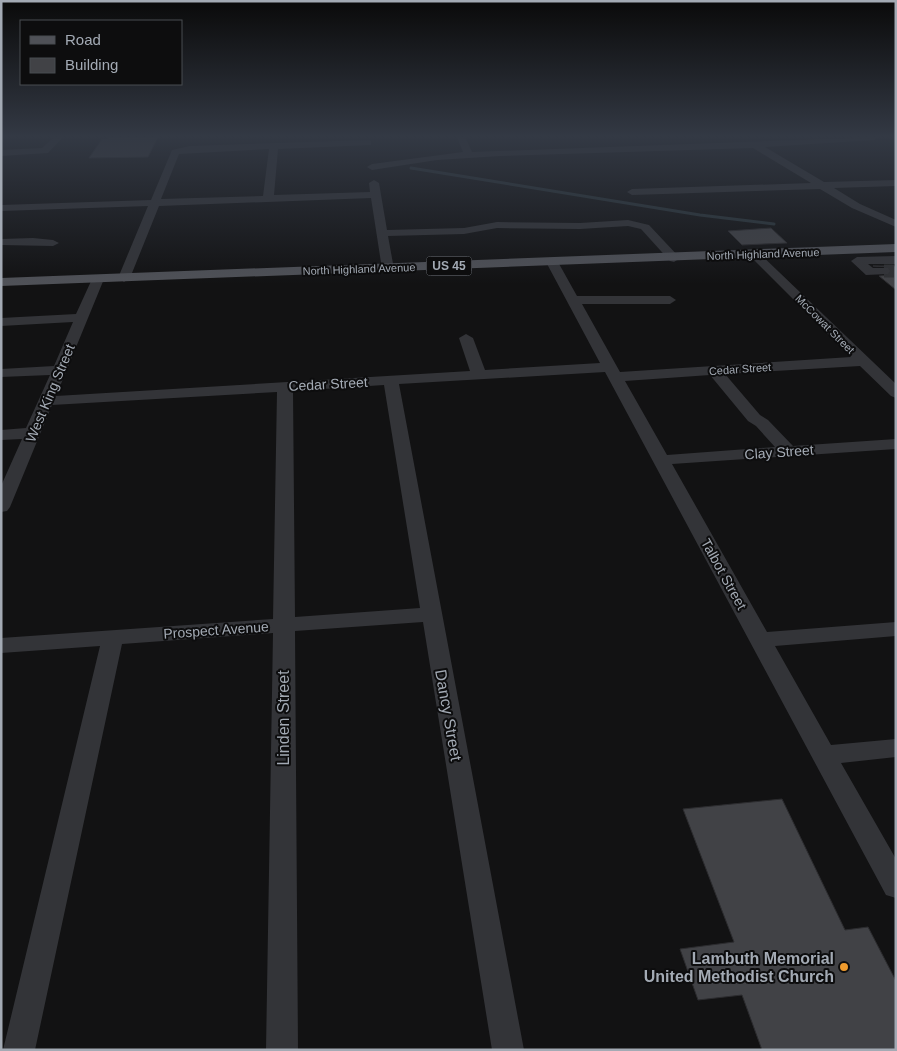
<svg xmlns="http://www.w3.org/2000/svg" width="897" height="1051" viewBox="0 0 897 1051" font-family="Arial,sans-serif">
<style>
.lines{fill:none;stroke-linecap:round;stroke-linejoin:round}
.stream{stroke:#2b363b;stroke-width:3}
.building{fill:#414246;stroke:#2c2c2f}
.minor-tunnel{stroke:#2f3033;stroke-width:13;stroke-dasharray:13 6;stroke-linecap:butt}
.minor{fill:#333438;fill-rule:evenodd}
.major{fill:#4f5157;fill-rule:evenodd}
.poi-dot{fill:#ef9b2e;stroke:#0d0d0e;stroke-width:2}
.labels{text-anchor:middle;stroke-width:4;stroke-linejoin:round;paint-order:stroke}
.far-street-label{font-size:11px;fill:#a3aab4;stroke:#0d0d0e}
.shield{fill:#0d0d0e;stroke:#767b82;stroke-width:1}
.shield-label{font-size:12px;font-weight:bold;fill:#a3aab4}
.street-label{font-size:14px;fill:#a3aab4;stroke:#0d0d0e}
.near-street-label{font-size:16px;fill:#a3aab4;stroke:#0d0d0e}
.near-poi-label{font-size:16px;font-weight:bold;fill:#a3aab4;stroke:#0d0d0e;text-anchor:end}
</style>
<rect width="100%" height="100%" fill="#121213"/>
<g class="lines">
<!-- stream -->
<path class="stream" d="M 411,168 L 700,215 L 774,224"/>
</g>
<!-- building -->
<path class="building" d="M 109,137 L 158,137 L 148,157 L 89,158 L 102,139 L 108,139 Z
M 771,228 L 787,243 L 742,245 L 728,231 Z
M 873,266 L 896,266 L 896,290 L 879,276 L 890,275 L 892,272 L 890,267 Z
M 782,799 L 845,930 L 868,927 L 896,981 L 896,1050 L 762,1050 L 742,995 L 698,1000 L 680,949 L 734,942 L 683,809 Z"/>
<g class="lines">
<!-- minor-tunnel -->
<path class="minor-tunnel" d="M 884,271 L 894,271"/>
<!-- minor -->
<path class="minor" d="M 54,137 L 63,137 L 48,153 L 1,156 L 1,150 L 42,148 Z
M 457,137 L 465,137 L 472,152 L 878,137 L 874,140 L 765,147 L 824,182 L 896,180 L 896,186 L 834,188 L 860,204 L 896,220 L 896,227 L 852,208 L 820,189 L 632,195 L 627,192 L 632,189 L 811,183 L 753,148 L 500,156 L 437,160 L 372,170 L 367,167 L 372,164 L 463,152 Z
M 368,140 L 371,141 L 371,145 L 278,149 L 274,195 L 370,192 L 369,183 L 374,180 L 379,183 L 387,230 L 464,228 L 497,222 L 580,223 L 628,220 L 649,225 L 680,258 L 674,262 L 670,261 L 641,229 L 628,226 L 580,229 L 497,228 L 464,234 L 388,236 L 394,269 L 388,273 L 382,269 L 371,198 L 159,206 L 130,278 L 124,282 L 118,278 L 148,206 L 1,211 L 1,205 L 151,200 L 172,150 L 190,146 ZM 269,149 L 263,196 L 161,199 L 179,154 Z
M 33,238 L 53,240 L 59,243 L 53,246 L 1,245 L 1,239 Z
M 755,251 L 759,253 L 896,384 L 896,398 L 891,396 L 860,366 L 725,374 L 760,415 L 768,420 L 793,446 L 896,439 L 896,449 L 672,464 L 767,632 L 896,622 L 896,636 L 775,646 L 831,745 L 896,739 L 896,757 L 841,763 L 896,859 L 896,898 L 886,895 L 605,372 L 399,384 L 524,1050 L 492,1050 L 423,622 L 295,631 L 298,1050 L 266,1050 L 273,633 L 122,644 L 35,1050 L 3,1050 L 100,646 L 1,653 L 1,638 L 273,619 L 277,392 L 52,405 L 10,507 L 7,511 L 1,512 L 1,486 L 22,439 L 1,440 L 1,430 L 26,428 L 50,375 L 1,377 L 1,369 L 54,366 L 73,322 L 1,326 L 1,318 L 76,314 L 92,279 L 98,275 L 102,276 L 104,279 L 56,396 L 470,371 L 459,338 L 466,334 L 473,338 L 485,370 L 600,363 L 546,262 L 552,258 L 558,262 L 577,296 L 670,296 L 676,300 L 670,304 L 582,304 L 620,372 L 851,357 L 749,255 ZM 710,375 L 748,421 L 756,426 L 775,447 L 667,455 L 625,381 ZM 384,385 L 420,608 L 295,617 L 293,391 Z
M 896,256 L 896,264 L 868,264 L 873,268 L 888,268 L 890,271 L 888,274 L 866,275 L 851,261 L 857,257 Z"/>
<!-- major -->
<path class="major" d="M 896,244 L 896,252 L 1,286 L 1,278 Z"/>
</g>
<!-- sky -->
<linearGradient id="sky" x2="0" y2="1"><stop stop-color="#0a0a0a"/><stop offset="0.48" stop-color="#333944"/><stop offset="1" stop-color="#333944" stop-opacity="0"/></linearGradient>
<rect width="897" height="284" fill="url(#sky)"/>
<!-- markers -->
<circle class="poi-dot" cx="844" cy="967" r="5"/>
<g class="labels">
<!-- far-street labels -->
<g class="far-street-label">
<text transform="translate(763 254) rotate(-2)" y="4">North Highland Avenue</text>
<text transform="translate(359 269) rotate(-2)" y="4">North Highland Avenue</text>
<text transform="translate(825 324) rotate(45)" y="4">McCowat Street</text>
<text transform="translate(740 369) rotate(-4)" y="4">Cedar Street</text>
</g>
<!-- shield labels -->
<rect class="shield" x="426.5" y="256.5" width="45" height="19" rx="4"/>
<g class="shield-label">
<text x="449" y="270">US 45</text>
</g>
<!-- street labels -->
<g class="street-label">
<text transform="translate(328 384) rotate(-3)" y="5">Cedar Street</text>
<text transform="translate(50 393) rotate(-67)" y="5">West King Street</text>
<text transform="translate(779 452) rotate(-4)" y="5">Clay Street</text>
<text transform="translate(724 574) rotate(61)" y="5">Talbot Street</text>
<text transform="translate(216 630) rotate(-4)" y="5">Prospect Avenue</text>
</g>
<!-- near-street labels -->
<g class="near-street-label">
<text transform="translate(449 715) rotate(80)" y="6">Dancy Street</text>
<text transform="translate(283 718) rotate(-90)" y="6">Linden Street</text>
</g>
<!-- near-poi labels -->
<g class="near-poi-label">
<text x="834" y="964">Lambuth Memorial<tspan x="834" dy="18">United Methodist Church</tspan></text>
</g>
</g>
<!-- border -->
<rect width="897" height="1051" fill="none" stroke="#a3aab4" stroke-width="5"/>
<!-- legend -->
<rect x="20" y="20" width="162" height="65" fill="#0d0d0e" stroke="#494c50"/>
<rect x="30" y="36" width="25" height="8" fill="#4f5157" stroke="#494c50"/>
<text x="65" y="45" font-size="15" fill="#a3aab4">Road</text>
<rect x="30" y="58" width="25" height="15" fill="#414246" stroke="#494c50"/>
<text x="65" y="70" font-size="15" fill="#a3aab4">Building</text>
</svg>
